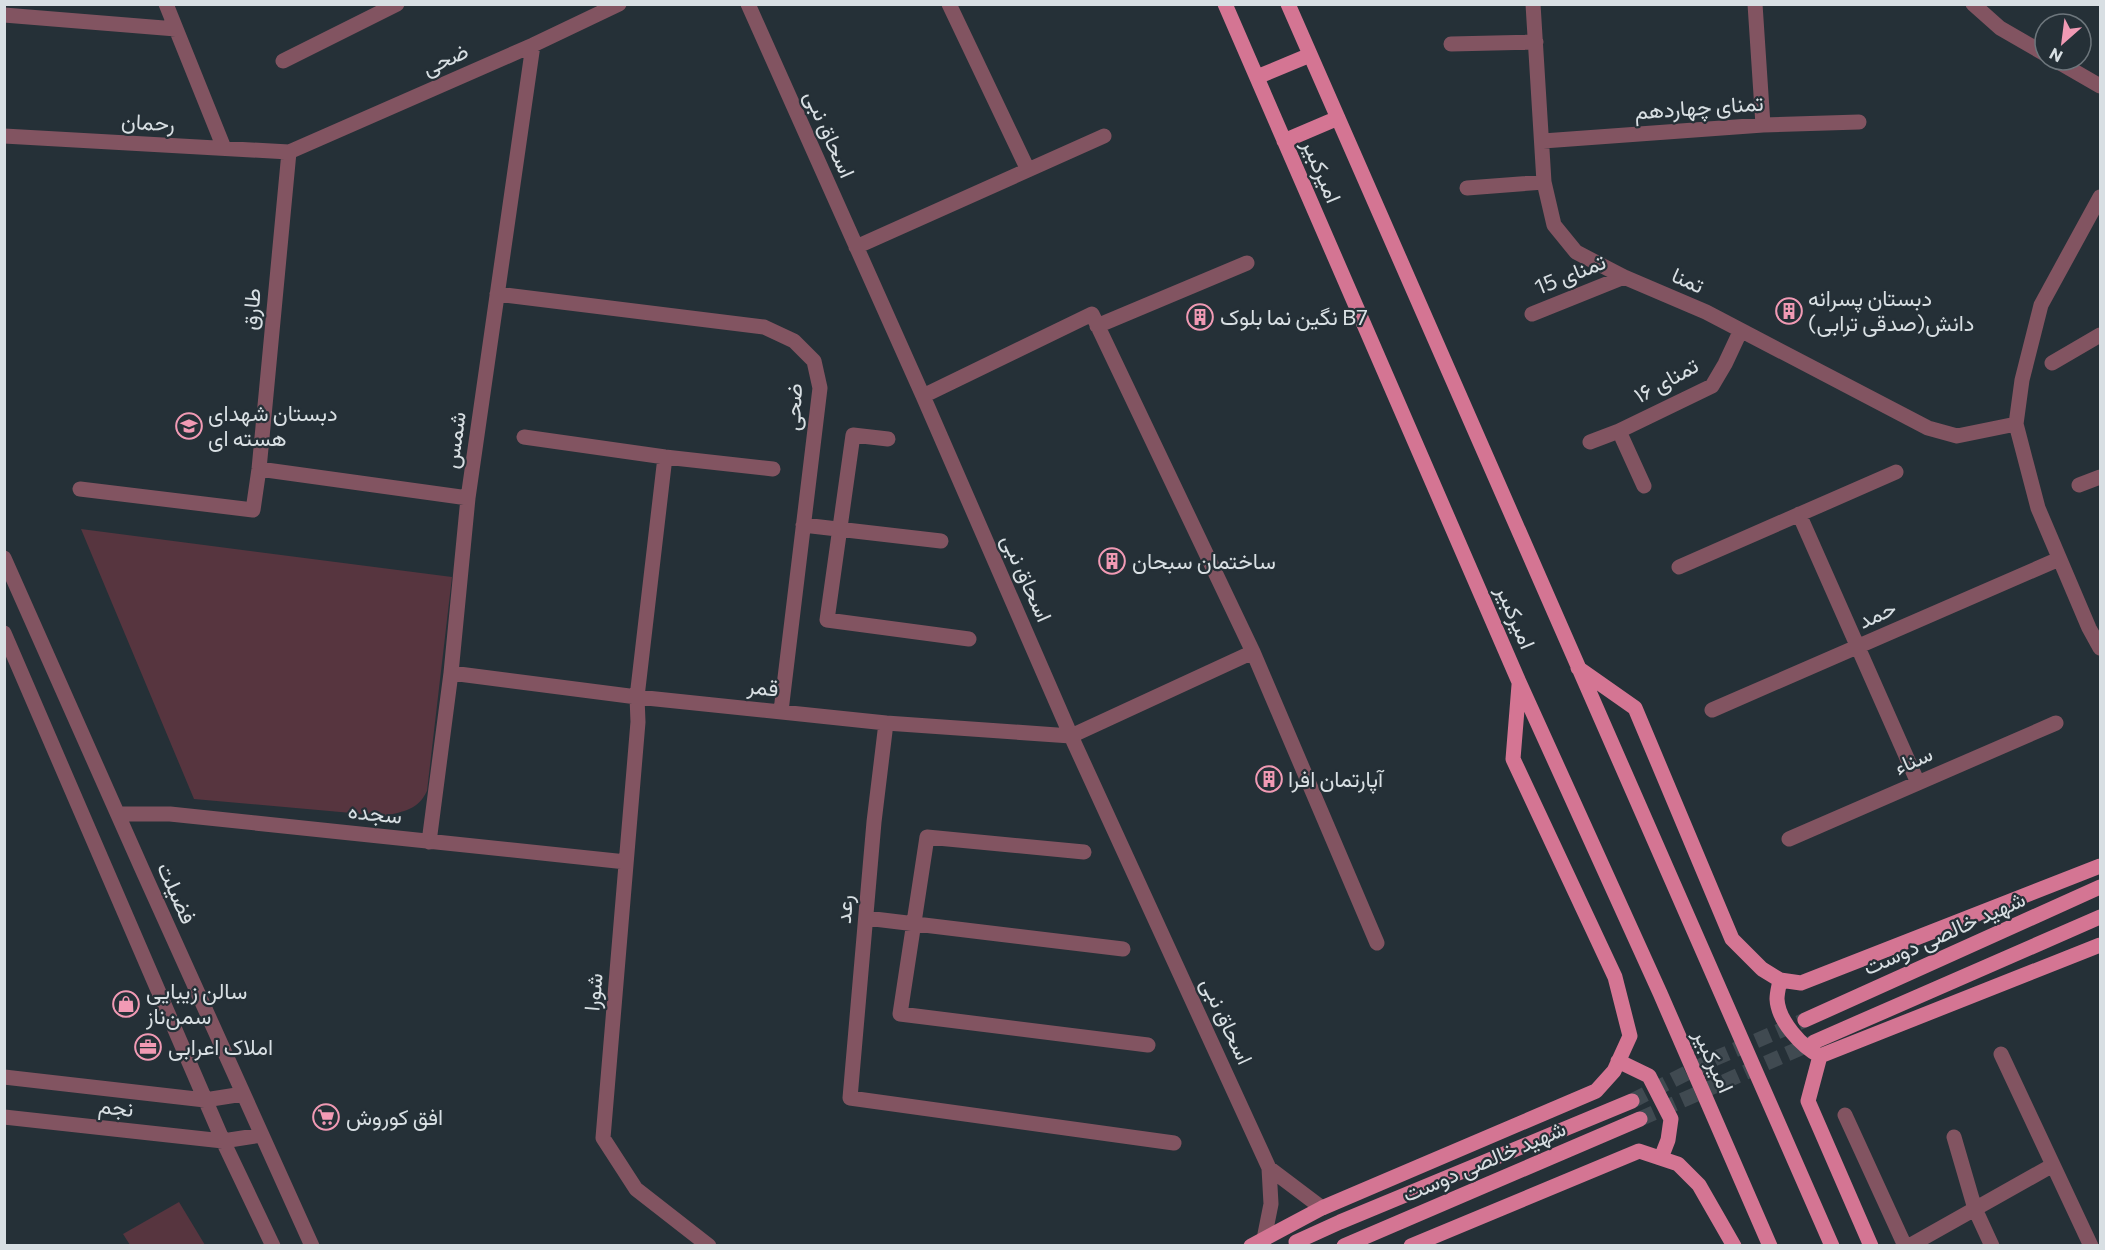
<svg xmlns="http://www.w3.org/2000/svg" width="2105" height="1250" viewBox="0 0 2105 1250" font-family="Commissioner,Vazirmatn,sans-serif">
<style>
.green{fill:#57353f}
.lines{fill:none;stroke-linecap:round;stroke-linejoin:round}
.major-tunnel{stroke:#404a51;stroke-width:15;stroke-dasharray:15 8;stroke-linecap:butt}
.minor{stroke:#825461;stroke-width:15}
.major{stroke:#d47593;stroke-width:15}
.labels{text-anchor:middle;stroke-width:4.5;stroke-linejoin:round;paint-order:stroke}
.street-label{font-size:22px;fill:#d8dfe3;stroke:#253037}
.poi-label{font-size:22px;fill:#d8dfe3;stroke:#253037;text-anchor:start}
</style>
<rect width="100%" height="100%" fill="#253037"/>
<!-- green -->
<path class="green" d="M 81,529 L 452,577 L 427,791 C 418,810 404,811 385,816 L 194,799 Z
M 179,1202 L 205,1245 L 130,1245 L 123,1234 Z"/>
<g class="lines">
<!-- major-tunnel -->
<path class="major-tunnel" d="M 1632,1101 L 1716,1058 L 1805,1020
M 1640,1119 L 1814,1042"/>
<!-- minor -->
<path class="minor" d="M 166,4 L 224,148
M 748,4 L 923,396 L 1071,736 L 1269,1168
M 949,4 L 1028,170
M 1533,4 L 1544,182 L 1554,225 L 1576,252 L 1624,277 L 1706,312 L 1928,428 L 1957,436 L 2016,424
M 1755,4 L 1763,125
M 1973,4 L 2000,28 L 2045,54
M 4,15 L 176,29
M 1451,44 L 1536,42
M 2055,60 L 2100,86
M 283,61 L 397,4
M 4,136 L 289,152 L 533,45 L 619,4
M 1543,141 L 1763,125 L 1859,122
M 1467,188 L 1544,182
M 2100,197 L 2041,305 L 2022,380 L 2016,424 L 2038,508 L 2089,628 L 2100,648
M 856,247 L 1104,136
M 497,294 L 764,327 L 794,341 L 814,361 L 820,388 L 781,711
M 1532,314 L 1624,277
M 1097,326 L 1247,263
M 2052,363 L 2100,335
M 923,396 L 1092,314 L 1253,652 L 1377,943
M 1619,431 L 1644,486
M 524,437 L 665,457 L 773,469
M 888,439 L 853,435 L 827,620 L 969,639
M 1590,442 L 1619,431 L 1712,386 L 1725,364 L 1740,332
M 665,457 L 637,697 L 638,722 L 603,1138 L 636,1189 L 709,1246
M 259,469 L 468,498
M 2079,485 L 2100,477
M 80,489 L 253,510 L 259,469 L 289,152
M 1799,514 L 1918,783
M 803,525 L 941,541
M 4,558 L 142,869 L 312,1246
M 1679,567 L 1896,472
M 4,633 L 223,1141 L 273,1246
M 451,673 L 637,697 L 886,723 L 1071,736 L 1253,652
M 1712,710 L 2059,559
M 886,723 L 874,822 L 850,1098 L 1174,1143
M 118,814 L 170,814 L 626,862
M 1789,839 L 2056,723
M 429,842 L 451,673 L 468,498 L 533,45
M 1084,852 L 927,837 L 900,1014 L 1148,1045
M 866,918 L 1123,949
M 2001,1054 L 2091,1246
M 4,1077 L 205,1100 L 243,1094
M 1845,1115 L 1905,1246
M 4,1117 L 223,1141 L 261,1135
M 1954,1137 L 1975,1209 L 1992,1246
M 1264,1239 L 1271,1204 L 1269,1168 L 1322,1208
M 1909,1246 L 2053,1165"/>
<!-- major -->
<path class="major" d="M 1225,4 L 1519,682 L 1660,993 L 1770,1246
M 1288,4 L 1832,1246
M 1257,77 L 1310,55
M 1284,141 L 1338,118
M 1578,668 L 1635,708 L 1732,939 L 1762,969 L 1780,980 L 1801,983 L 2100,866
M 1780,980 C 1779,986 1777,993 1777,999 C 1778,1021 1802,1047 1820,1056 L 2100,945
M 1805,1020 L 2100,887
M 1814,1042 L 2100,917
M 1820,1056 L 1808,1101 L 1871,1246
M 1618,1061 L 1649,1076 L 1671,1119 L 1668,1140 L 1661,1158
M 1296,1242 L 1340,1222 L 1632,1101
M 1251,1246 L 1322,1208 L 1596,1091 L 1614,1071 L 1630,1036 L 1615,977 L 1513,759 L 1519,685
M 1344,1246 L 1640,1119
M 1411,1246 L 1639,1151 L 1678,1164 L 1699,1185 L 1734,1246"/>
</g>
<!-- icons -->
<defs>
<g id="building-ring" transform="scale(1.35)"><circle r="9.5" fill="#253037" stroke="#f19ab4" stroke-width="1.5"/><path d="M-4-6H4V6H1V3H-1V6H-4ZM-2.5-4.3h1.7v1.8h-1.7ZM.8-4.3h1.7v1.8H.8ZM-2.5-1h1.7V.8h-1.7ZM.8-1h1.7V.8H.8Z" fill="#f19ab4"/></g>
<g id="school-ring" transform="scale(1.35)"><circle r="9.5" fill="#253037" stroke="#f19ab4" stroke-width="1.5"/><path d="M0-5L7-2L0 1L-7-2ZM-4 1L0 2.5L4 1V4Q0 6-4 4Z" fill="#f19ab4"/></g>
<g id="shop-ring" transform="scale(1.35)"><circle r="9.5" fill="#253037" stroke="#f19ab4" stroke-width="1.5"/><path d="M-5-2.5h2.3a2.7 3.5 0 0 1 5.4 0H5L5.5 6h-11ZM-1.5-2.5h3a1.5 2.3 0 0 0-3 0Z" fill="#f19ab4"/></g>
<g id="office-ring" transform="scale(1.35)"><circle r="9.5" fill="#253037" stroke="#f19ab4" stroke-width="1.5"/><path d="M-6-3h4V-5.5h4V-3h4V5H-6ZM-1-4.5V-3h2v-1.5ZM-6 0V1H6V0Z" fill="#f19ab4"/></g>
<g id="supermarket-ring" transform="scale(1.35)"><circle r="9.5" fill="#253037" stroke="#f19ab4" stroke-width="1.5"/><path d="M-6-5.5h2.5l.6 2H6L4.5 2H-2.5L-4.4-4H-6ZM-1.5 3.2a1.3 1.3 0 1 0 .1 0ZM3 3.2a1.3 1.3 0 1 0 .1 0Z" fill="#f19ab4"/></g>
</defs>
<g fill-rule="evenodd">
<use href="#building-ring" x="1789" y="311"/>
<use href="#building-ring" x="1200" y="317"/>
<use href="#school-ring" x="189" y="426"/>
<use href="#building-ring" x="1112" y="561"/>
<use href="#building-ring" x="1269" y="779"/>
<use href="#shop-ring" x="126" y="1004"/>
<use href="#office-ring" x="148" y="1047"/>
<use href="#supermarket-ring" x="326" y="1117"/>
</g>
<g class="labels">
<!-- street labels -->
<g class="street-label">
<text transform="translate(445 59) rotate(-24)" y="8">ضحی</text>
<text transform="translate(1699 107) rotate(-4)" y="8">تمنای چهاردهم</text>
<text transform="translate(148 122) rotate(3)" y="8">رحمان</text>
<text transform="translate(830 134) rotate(66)" y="8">اسحاق نبی</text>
<text transform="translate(1322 171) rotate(67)" y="8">امیرکبیر</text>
<text transform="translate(1570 274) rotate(-22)" y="8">تمنای 15</text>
<text transform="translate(1688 280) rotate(24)" y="8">تمنا</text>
<text transform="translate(251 309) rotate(-85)" y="8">طارق</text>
<text transform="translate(1666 380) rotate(-29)" y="8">تمنای ۱۶</text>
<text transform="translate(793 407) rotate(-87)" y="8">ضحی</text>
<text transform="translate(454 440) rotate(-82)" y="8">شمس</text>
<text transform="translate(1027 578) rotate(66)" y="8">اسحاق نبی</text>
<text transform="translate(1877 614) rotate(-24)" y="8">حمد</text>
<text transform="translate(1516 617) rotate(67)" y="8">امیرکبیر</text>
<text transform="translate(763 687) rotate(6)" y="8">قمر</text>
<text transform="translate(1913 760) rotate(-24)" y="8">سناء</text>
<text transform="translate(375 813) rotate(6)" y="8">سجده</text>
<text transform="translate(177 893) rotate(66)" y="8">فضیلت</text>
<text transform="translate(844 909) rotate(-85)" y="8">رعد</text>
<text transform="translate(1944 933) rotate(-24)" y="8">شهید خالصی دوست</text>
<text transform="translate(593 992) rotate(-85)" y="8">شورا</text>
<text transform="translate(1227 1021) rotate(65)" y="8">اسحاق نبی</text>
<text transform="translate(1714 1061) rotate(66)" y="8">امیرکبیر</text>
<text transform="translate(116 1107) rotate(6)" y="8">نجم</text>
<text transform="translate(1484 1161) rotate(-23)" y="8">شهید خالصی دوست</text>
</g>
<!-- poi labels -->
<g class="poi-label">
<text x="1808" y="306">دبستان پسرانه<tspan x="1808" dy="25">دانش(صدقی ترابی)</tspan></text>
<text x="1220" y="325">نگین نما بلوک B7</text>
<text x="208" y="421">دبستان شهدای<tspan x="208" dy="25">هسته ای</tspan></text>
<text x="1132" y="569">ساختمان سبحان</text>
<text x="1288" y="787">آپارتمان افرا</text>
<text x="146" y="999">سالن زیبایی<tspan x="146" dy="25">سمن‌ناز</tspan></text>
<text x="168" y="1055">املاک اعرابی</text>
<text x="346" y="1125">افق کوروش</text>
</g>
</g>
<!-- border -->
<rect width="2105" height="1250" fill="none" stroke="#d8dfe3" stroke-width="12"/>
<!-- north arrow -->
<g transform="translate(2063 42) rotate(208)"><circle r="28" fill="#253037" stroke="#6d767c" stroke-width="1.5"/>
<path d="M0-4.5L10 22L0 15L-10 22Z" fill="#f19ab4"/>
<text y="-9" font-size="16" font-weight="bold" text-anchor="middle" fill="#d8dfe3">N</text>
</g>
</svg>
